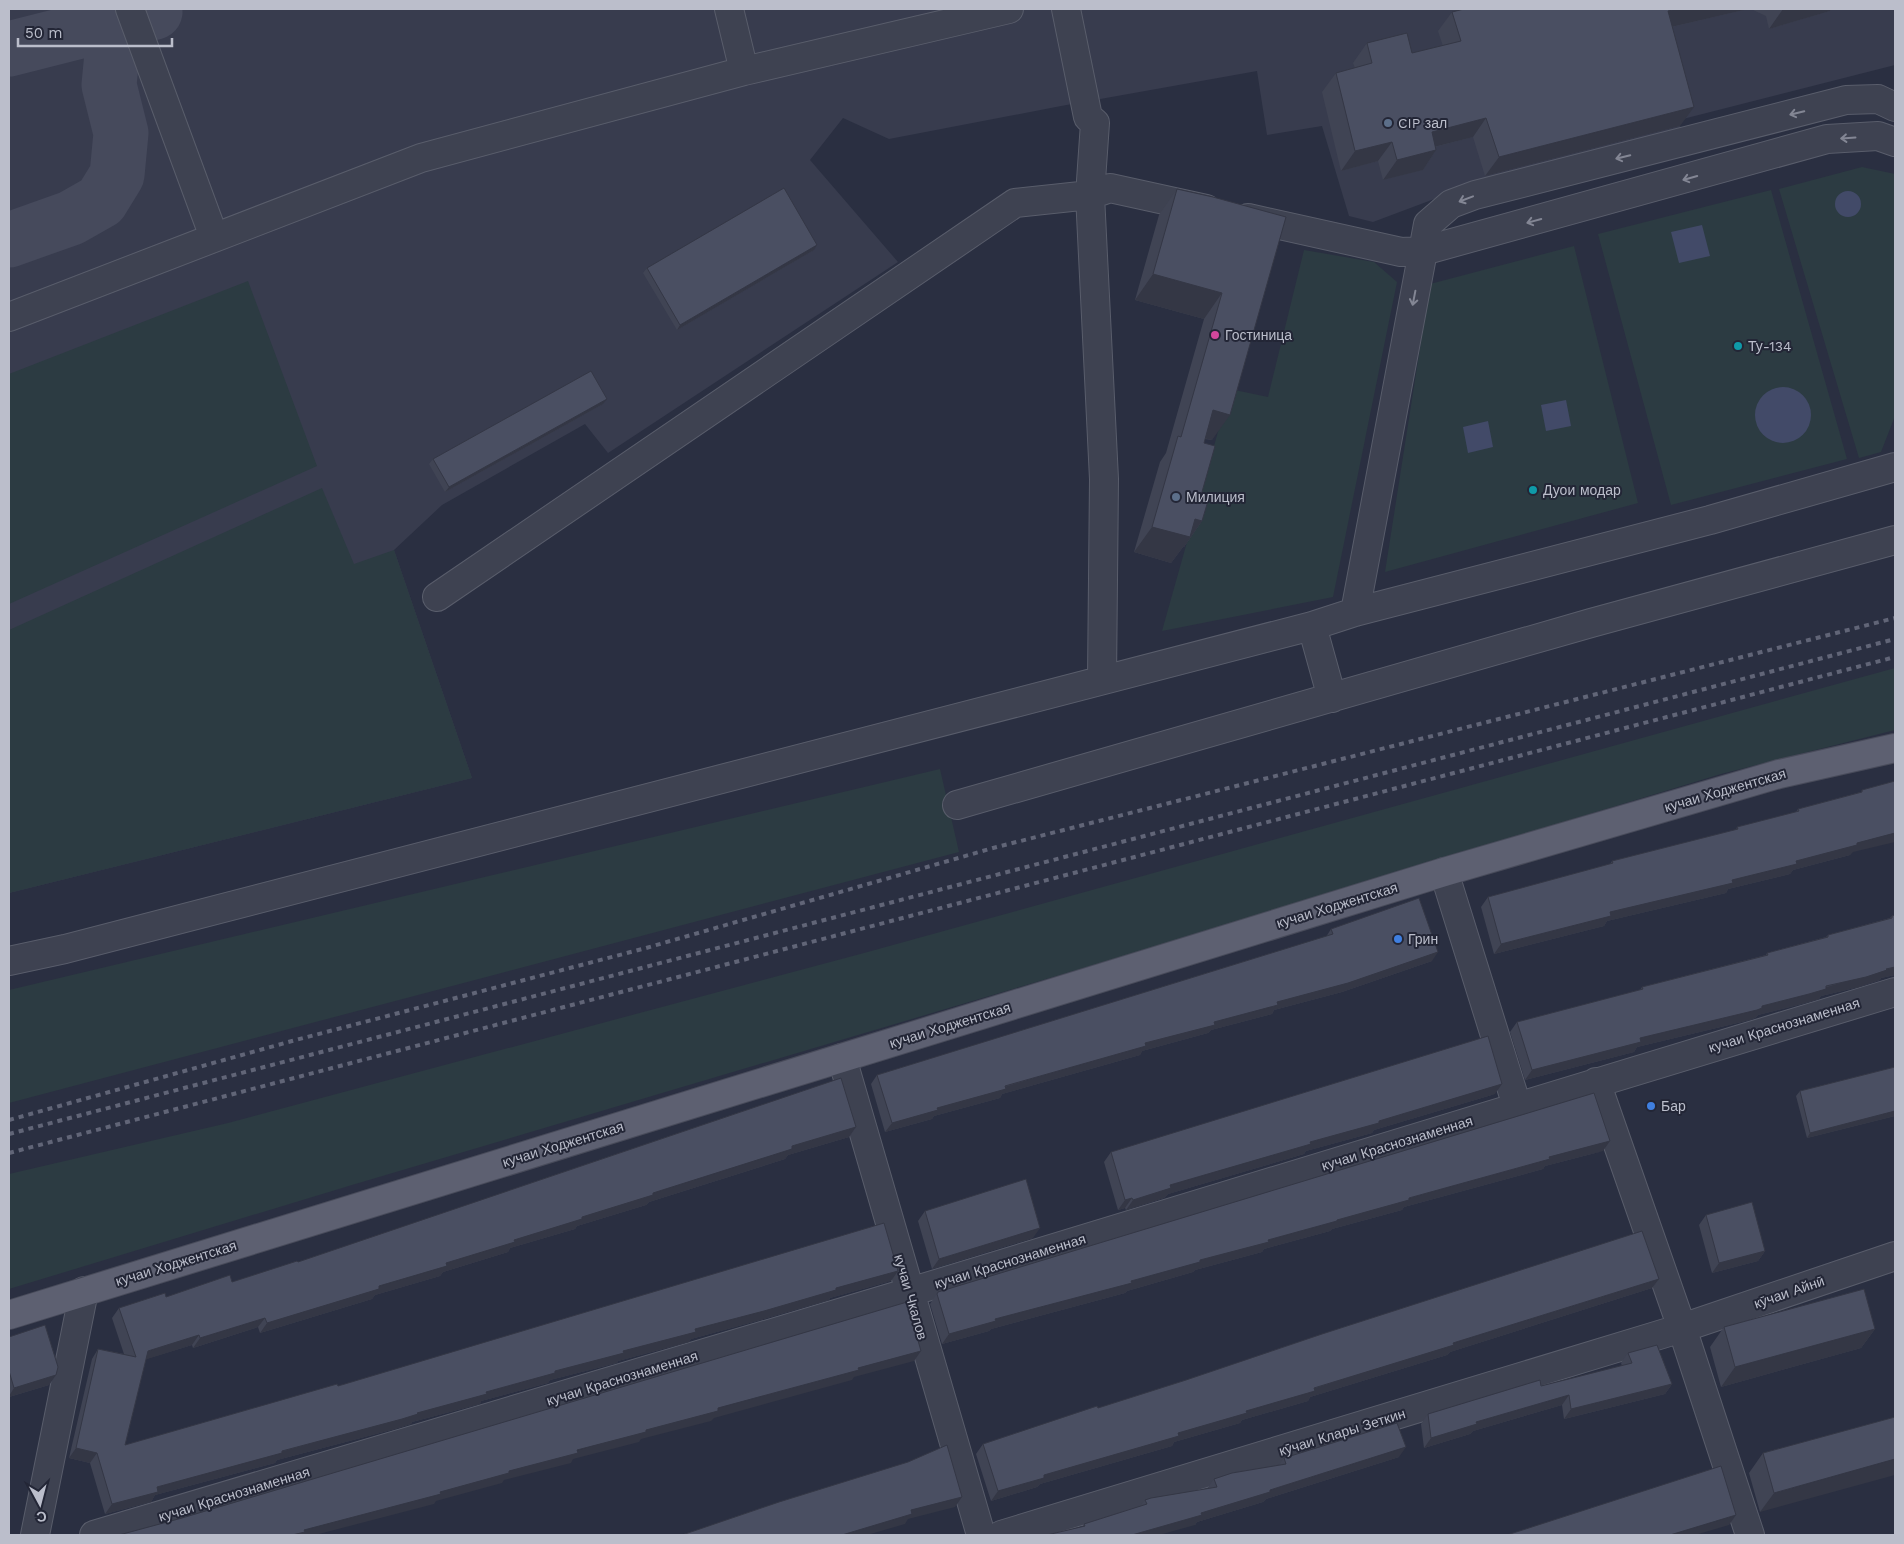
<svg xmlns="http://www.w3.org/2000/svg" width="1904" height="1544" viewBox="0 0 1904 1544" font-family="'Work Sans',sans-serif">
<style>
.airport{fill:#383c4e}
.green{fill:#2c3b42}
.water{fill:#424a68}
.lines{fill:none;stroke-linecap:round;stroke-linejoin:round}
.taxiway{stroke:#464a5c;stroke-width:55}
.minor-casing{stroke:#595d6b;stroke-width:30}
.major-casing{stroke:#484b5a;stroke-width:30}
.minor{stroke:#3e4251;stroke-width:28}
.major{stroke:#5d6071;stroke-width:28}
.rail{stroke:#616577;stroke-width:4;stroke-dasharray:5 5;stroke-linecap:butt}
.wall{fill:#404454}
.shaded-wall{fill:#343745}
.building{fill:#4a4f62;stroke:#343745}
.oneway{stroke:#838694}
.service-dot{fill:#5c6f8a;stroke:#232636;stroke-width:2}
.hotel-dot{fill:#d1479c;stroke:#232636;stroke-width:2}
.culture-dot{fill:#0f9aa8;stroke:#232636;stroke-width:2}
.shop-dot{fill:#3f7fe0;stroke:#232636;stroke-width:2}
.labels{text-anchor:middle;stroke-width:4;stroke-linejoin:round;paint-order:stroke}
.poi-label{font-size:14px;fill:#bbbecb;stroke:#232636;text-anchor:start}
.street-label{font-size:14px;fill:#bbbecb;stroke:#232636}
</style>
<rect width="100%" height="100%" fill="#2a2f41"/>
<!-- airport -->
<path class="airport" d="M 9,9 L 1895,9 L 1895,65 L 1679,120 L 1682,135 L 1487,182 L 1437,198 L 1373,222 L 1349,216 L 1322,126 L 1267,135 L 1257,71 L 1061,106 L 889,139 L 843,118 L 810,160 L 898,262 L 608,453 L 585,424 L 442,505 L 394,550 L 472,778 L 9,893 Z"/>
<!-- green -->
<path class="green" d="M 1862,167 L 1895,174 L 1895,416 L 1881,452 L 1859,458 L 1779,189 Z
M 1771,190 L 1847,459 L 1671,505 L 1598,234 Z
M 1574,246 L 1638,503 L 1385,572 L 1430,284 Z
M 1304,250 L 1374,262 L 1397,282 L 1333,597 L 1162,631 L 1230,389 L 1268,397 Z
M 248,281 L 317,466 L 9,604 L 9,374 Z
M 322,488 L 354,564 L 394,550 L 472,778 L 9,893 L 9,630 Z
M 1895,668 L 1895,730 L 1721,774 L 1077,970 L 352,1185 L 9,1289 L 9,1174 L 228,1123 L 864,953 Z
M 940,769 L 959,852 L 9,1103 L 9,990 Z"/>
<!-- water -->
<path class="water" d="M1835 204a13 13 0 1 1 26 0a13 13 0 1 1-26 0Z
M 1702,225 L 1710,256 L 1679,263 L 1671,232 Z
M1755 415a28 28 0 1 1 56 0a28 28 0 1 1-56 0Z
M 1566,400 L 1571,426 L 1546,431 L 1541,405 Z
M 1488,421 L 1493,447 L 1468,453 L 1463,427 Z"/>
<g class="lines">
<!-- taxiway -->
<path class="taxiway" d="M 9,49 L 155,12
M 9,240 L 71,218 L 101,201 L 117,175 L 121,133 L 109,85 L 112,54 L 141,16"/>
<!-- minor casing -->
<g class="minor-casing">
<path id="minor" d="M 130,9 L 214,237
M 729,9 L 744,71
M 1066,9 L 1088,117 L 1095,123 L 1090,195 L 1104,479 L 1102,680
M 1248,218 L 1401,252 L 1423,251 L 1428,224 L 1451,204 L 1475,195 L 1846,100 L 1878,99 L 1895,107
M 9,317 L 421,158 L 744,71 L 1009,9
M 437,597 L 1015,203 L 1090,195 L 1110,188 L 1206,209
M 1355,612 L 1423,251 L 1827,139 L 1878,136 L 1895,142
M 1312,626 L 1332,698
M 957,805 L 1591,623 L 1895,540
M 1444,872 L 1517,1106
M 9,961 L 65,949 L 1312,626 L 1355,612 L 1710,520 L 1895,467
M 842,1058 L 981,1535
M 1596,1082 L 1682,1328 L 1750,1535
M 35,1535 L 84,1291
M 94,1535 L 910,1292 L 1895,992
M 1001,1535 L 1682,1328 L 1895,1256"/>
</g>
<!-- major casing -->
<g class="major-casing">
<path id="major" d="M 9,1315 L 1444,872 L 1779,774 L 1895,748"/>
</g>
<!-- minor -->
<use href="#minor" class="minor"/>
<!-- major -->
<use href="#major" class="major"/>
<!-- rail -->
<path class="rail" d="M 9,1120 L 292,1041 L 646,948 L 993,848 L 1895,618
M 9,1134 L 1895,639
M 9,1153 L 1895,657"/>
</g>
<!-- wall -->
<path class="wall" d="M 1748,9 L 1672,27 L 1680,126 L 1485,176 L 1473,137 L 1435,147 L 1436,150 L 1423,170 L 1383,180 L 1378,161 L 1341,171 L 1322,92 L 1336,73 L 1355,68 L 1353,63 L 1367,43 L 1412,53 L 1443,46 L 1438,31 L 1452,12 Z
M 1751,9 L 1831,9 L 1830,11 L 1769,29 L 1766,16 Z
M 1177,189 L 1286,217 L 1212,440 L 1205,439 L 1204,443 L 1200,499 L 1202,521 L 1184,547 L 1183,547 L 1171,563 L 1134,552 L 1160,462 L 1166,453 L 1204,319 L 1135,300 L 1159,215 Z
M 814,250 L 677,330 L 643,273 L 647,268 Z
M 603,404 L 445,492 L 429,464 L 433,459 Z
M 1895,781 L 1850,855 L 1793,870 L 1790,874 L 1728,889 L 1726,893 L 1607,921 L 1604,926 L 1494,954 L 1481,907 L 1488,897 L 1610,864 L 1612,861 L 1736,830 L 1737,827 L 1796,812 L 1798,809 L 1861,792 L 1862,790 Z
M 1895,915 L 1895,975 L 1881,978 L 1880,980 L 1859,987 L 1821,996 L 1819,999 L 1802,1004 L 1758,1015 L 1755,1018 L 1750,1020 L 1637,1047 L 1634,1052 L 1525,1080 L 1510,1032 L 1517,1022 L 1640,990 L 1642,987 L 1766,955 L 1767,953 L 1826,937 L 1828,935 L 1890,918 L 1892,916 Z
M 1331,929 L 1432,961 L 1342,992 L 1274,1010 L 1272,1014 L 1211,1030 L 1208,1033 L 1142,1051 L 1140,1055 L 1002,1094 L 1000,1098 L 934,1116 L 932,1119 L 885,1132 L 871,1084 L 877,1075 L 1326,937 Z
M 1895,1067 L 1895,1116 L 1807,1138 L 1796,1096 L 1800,1091 Z
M 1495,1094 L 1374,1130 L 1372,1133 L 1306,1151 L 1304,1154 L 1168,1194 L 1164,1198 L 1126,1210 L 1125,1208 L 1118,1210 L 1104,1162 L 1111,1152 Z
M 856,1127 L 849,1137 L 788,1155 L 785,1159 L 649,1202 L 646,1205 L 577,1226 L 575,1229 L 510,1248 L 508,1252 L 443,1272 L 440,1276 L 375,1295 L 372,1299 L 260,1333 L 258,1327 L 193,1348 L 192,1345 L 146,1359 L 125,1445 L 338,1386 L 891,1281 L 830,1298 L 829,1300 L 757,1321 L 691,1339 L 689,1342 L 618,1361 L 617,1363 L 550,1380 L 548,1383 L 481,1401 L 480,1404 L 412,1422 L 411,1424 L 395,1429 L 277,1460 L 275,1463 L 155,1495 L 151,1502 L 105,1514 L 90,1463 L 69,1458 L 92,1359 L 98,1349 L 124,1354 L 112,1318 L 119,1308 L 232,1282 L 298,1262 Z
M 1603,1151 L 1545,1166 L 1543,1169 L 1404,1207 L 1402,1210 L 1332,1229 L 1330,1231 L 1264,1249 L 1262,1252 L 1195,1270 L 1193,1272 L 1127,1291 L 1125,1293 L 991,1329 L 989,1331 L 942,1344 L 930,1304 L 938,1292 Z
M 925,1211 L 1033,1238 L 932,1269 L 918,1221 Z
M 1706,1215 L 1765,1251 L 1758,1261 L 1712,1273 L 1699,1225 Z
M 1659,1279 L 1652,1288 L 1450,1352 L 1447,1355 L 1310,1397 L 1308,1401 L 1242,1420 L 1240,1423 L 1174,1442 L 1172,1446 L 1040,1484 L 1037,1487 L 991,1501 L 976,1454 L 983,1444 L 1098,1408 Z
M 1724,1327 L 1875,1329 L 1861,1348 L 1721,1387 L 1710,1347 Z
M 9,1337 L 56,1375 L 49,1385 L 9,1397 Z
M 1628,1353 L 1672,1384 L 1665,1394 L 1564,1419 L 1562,1405 L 1473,1431 L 1470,1434 L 1424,1448 L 1421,1424 L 1428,1414 L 1622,1366 L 1621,1363 Z
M 1895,1417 L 1760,1512 L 1749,1473 L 1763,1453 Z
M 1399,1457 L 1266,1499 L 1263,1502 L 1197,1522 L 1195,1525 L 1083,1526 L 1084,1524 L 1141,1505 L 1145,1500 L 1207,1489 L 1214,1479 L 1278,1466 L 1284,1458 Z"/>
<!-- shaded-wall -->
<path class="shaded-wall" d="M 1678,9 L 1748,9 L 1654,31 L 1668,11 Z
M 1783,9 L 1831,9 L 1830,11 L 1769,29 Z
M 1694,107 L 1680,126 L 1485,176 L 1499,157 Z
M 1486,118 L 1473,137 L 1418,151 L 1432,132 Z
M 1392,142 L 1378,161 L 1341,171 L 1355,151 Z
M 1436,150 L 1423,170 L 1383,180 L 1397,160 Z
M 817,245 L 814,250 L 677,330 L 680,325 Z
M 1153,274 L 1222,293 L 1204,319 L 1135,300 Z
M 607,399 L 603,404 L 445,492 L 449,487 Z
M 1213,410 L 1230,415 L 1212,440 L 1195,436 Z
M 1195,519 L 1202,521 L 1184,547 L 1183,547 L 1171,563 L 1134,552 L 1152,527 Z
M 1895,833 L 1895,842 L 1853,852 L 1850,855 L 1793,870 L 1790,874 L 1728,889 L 1726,893 L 1607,921 L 1604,926 L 1494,954 L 1501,944 L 1610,912 L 1732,880 L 1857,843 Z
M 1438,952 L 1432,961 L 1342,992 L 1274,1010 L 1272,1014 L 1211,1030 L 1208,1033 L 1142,1051 L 1140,1055 L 1002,1094 L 1000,1098 L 934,1116 L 932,1119 L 885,1132 L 892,1123 L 937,1108 Z
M 1895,967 L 1895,975 L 1881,978 L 1880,980 L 1859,987 L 1821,996 L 1819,999 L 1802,1004 L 1758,1015 L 1755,1018 L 1750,1020 L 1637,1047 L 1634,1052 L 1525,1080 L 1532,1070 L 1640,1038 L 1762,1006 Z
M 1502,1084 L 1495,1094 L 1374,1130 L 1372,1133 L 1306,1151 L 1304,1154 L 1168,1194 L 1164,1198 L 1126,1210 L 1133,1200 L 1170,1185 L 1379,1121 Z
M 1895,1111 L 1895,1116 L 1807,1138 L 1810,1133 Z
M 856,1127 L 849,1137 L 788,1155 L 785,1159 L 649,1202 L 646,1205 L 577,1226 L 575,1229 L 510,1248 L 508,1252 L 443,1272 L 440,1276 L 375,1295 L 372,1299 L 260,1333 L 267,1323 L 792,1146 Z
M 1610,1141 L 1603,1151 L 1545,1166 L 1543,1169 L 1404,1207 L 1402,1210 L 1332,1229 L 1330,1231 L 1264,1249 L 1262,1252 L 1195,1270 L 1193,1272 L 1127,1291 L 1125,1293 L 991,1329 L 989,1331 L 942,1344 L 949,1334 L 995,1319 L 1131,1281 L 1268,1240 L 1549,1157 Z
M 1132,1198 L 1125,1208 L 1118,1210 L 1125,1200 Z
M 1040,1228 L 1033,1238 L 932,1269 L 939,1259 Z
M 1765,1251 L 1758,1261 L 1712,1273 L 1719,1263 Z
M 898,1271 L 891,1281 L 830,1298 L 829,1300 L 757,1321 L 691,1339 L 689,1342 L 618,1361 L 617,1363 L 550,1380 L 548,1383 L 481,1401 L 480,1404 L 412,1422 L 411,1424 L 395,1429 L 277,1460 L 275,1463 L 155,1495 L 151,1502 L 105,1514 L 112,1504 L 157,1487 L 417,1413 L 695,1329 L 836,1288 Z
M 1659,1279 L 1652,1288 L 1450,1352 L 1447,1355 L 1310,1397 L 1308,1401 L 1242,1420 L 1240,1423 L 1174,1442 L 1172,1446 L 1040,1484 L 1037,1487 L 991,1501 L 998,1491 L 1044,1475 L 1178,1433 L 1453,1343 Z
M 265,1318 L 258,1327 L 193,1348 L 200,1338 Z
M 1875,1329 L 1861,1348 L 1721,1387 L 1735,1367 Z
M 199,1335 L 192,1345 L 141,1361 L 148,1351 Z
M 921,1351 L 914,1361 L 854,1377 L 852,1380 L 714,1418 L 711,1421 L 641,1439 L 639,1442 L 573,1459 L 571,1463 L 504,1480 L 502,1483 L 436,1501 L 434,1504 L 315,1535 L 292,1535 L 304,1530 L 440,1492 L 718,1408 L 858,1368 Z
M 56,1375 L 49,1385 L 9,1397 L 9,1396 L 14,1388 Z
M 1672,1384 L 1665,1394 L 1564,1419 L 1571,1409 Z
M 1569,1395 L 1562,1405 L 1473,1431 L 1470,1434 L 1424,1448 L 1431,1438 L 1476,1422 Z
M 1406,1447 L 1399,1457 L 1266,1499 L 1263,1502 L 1197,1522 L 1195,1525 L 1159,1535 L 1132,1535 L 1270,1490 Z
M 76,1448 L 97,1453 L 90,1463 L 69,1458 Z
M 1895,1459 L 1895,1475 L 1760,1512 L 1774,1493 Z
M 962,1497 L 955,1507 L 908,1519 L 905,1524 L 867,1535 L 842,1535 L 911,1510 Z
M 1736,1515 L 1729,1525 L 1695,1535 L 1670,1535 Z"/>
<!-- building -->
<path class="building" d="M 1464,9 L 1678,9 L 1668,11 L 1694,107 L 1499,157 L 1486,118 L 1432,132 L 1436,150 L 1397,160 L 1392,142 L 1355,151 L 1336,73 L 1372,63 L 1367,43 L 1407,33 L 1412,53 L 1461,41 L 1452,12 Z
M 784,188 L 817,245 L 680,325 L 647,268 Z
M 1177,189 L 1213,197 L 1286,217 L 1230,415 L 1213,410 L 1204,443 L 1215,446 L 1200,499 L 1208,501 L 1202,521 L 1195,519 L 1190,537 L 1152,527 L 1178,436 L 1181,437 L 1222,293 L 1153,274 Z
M 591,371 L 607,399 L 449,487 L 433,459 Z
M 1895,781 L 1895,833 L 1857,843 L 1857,845 L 1796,861 L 1797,864 L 1732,880 L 1733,883 L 1610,912 L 1611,916 L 1501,944 L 1488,897 L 1613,863 L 1612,861 L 1738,829 L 1737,827 L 1799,811 L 1798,809 L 1862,792 L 1862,790 Z
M 1419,898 L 1438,952 L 1348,983 L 1277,1002 L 1278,1005 L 1214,1022 L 1215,1025 L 1145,1043 L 1146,1046 L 1005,1086 L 1006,1089 L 937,1108 L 938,1110 L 892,1123 L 877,1075 L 1333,934 L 1331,929 Z
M 1895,915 L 1895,967 L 1886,969 L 1887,970 L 1866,977 L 1826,986 L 1826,989 L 1809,994 L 1762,1006 L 1762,1008 L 1757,1010 L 1640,1038 L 1641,1042 L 1532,1070 L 1517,1022 L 1643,989 L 1642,987 L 1768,955 L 1767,953 L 1828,937 L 1828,935 L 1892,918 L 1892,916 Z
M 1488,1036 L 1502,1084 L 1379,1121 L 1379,1123 L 1310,1142 L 1311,1144 L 1170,1185 L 1171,1188 L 1133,1200 L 1132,1198 L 1125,1200 L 1111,1152 Z
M 1895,1067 L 1895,1111 L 1810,1133 L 1800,1091 Z
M 841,1078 L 856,1127 L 792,1146 L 792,1149 L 653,1193 L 653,1195 L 582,1217 L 582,1219 L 514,1240 L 515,1242 L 446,1263 L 447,1266 L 379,1286 L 379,1289 L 267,1323 L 265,1318 L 200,1338 L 199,1335 L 148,1351 L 125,1445 L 337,1384 L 338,1386 L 884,1223 L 898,1271 L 836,1288 L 836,1290 L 764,1311 L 695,1329 L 696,1332 L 623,1351 L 624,1353 L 555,1371 L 555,1373 L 486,1392 L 487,1394 L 417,1413 L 418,1414 L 402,1419 L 282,1451 L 282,1453 L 157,1487 L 158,1492 L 112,1504 L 97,1453 L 76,1448 L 98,1349 L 136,1357 L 119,1308 L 165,1293 L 166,1297 L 230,1275 L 232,1282 L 297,1261 L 298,1262 Z
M 1594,1093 L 1610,1141 L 1549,1157 L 1550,1159 L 1409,1198 L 1409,1200 L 1337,1220 L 1337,1221 L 1268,1240 L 1269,1242 L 1200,1260 L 1200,1262 L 1131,1281 L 1132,1283 L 995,1319 L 996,1321 L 949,1334 L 937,1294 L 938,1292 Z
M 1026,1179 L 1040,1228 L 939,1259 L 925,1211 Z
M 1752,1202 L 1765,1251 L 1719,1263 L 1706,1215 Z
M 1642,1231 L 1659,1279 L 1453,1343 L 1454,1345 L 1314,1388 L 1315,1391 L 1246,1411 L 1247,1413 L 1178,1433 L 1179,1436 L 1044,1475 L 1044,1478 L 998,1491 L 983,1444 L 1097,1406 L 1098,1408 L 1186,1380 L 1322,1334 Z
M 1864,1289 L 1875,1329 L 1735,1367 L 1724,1327 Z
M 907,1302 L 921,1351 L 858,1368 L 859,1370 L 718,1408 L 718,1411 L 646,1430 L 646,1432 L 577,1450 L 578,1453 L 509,1471 L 509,1473 L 440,1492 L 441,1494 L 304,1530 L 305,1532 L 292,1535 L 119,1535 L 182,1518 Z
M 45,1325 L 58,1367 L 56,1375 L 14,1388 L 9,1371 L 9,1337 Z
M 1657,1345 L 1672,1384 L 1571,1409 L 1569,1395 L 1476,1422 L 1477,1424 L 1431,1438 L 1428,1414 L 1540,1380 L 1541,1386 L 1632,1363 L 1628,1353 Z
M 1895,1417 L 1895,1459 L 1774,1493 L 1763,1453 Z
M 1397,1423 L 1406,1447 L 1270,1490 L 1270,1492 L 1201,1513 L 1202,1515 L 1132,1535 L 1047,1535 L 1085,1526 L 1084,1524 L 1147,1504 L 1145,1500 L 1151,1498 L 1217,1487 L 1214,1479 L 1232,1473 L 1286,1464 L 1284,1458 Z
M 947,1445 L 962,1497 L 911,1510 L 912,1514 L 842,1535 L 682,1535 L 779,1502 L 908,1462 Z
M 1721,1466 L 1736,1515 L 1670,1535 L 1507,1535 Z"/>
<!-- one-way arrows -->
<defs><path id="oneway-shaft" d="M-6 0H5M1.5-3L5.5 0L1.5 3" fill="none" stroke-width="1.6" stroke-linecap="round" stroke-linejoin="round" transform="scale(1.25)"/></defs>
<g class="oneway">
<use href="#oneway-shaft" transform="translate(1797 113) rotate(166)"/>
<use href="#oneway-shaft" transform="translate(1848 138) rotate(176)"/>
<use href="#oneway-shaft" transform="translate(1623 157) rotate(166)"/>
<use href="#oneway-shaft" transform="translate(1690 178) rotate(164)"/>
<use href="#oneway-shaft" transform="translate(1466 199) rotate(159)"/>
<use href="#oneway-shaft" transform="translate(1534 221) rotate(165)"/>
<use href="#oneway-shaft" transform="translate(1414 298) rotate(101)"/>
</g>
<!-- markers -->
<g class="service-dot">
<circle cx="1388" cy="123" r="5"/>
<circle cx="1176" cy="497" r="5"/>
</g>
<circle class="hotel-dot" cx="1215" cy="335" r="5"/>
<g class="culture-dot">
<circle cx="1738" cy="346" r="5"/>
<circle cx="1533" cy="490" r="5"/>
</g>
<g class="shop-dot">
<circle cx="1398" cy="939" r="5"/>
<circle cx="1651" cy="1106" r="5"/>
</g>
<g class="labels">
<!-- poi labels -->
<g class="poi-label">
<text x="1398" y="128">CIP зал</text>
<text x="1225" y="340">Гостиница</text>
<text x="1748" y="351">Ту-134</text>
<text x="1543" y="495">Дуои модар</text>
<text x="1186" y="502">Милиция</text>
<text x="1408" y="944">Грин</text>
<text x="1661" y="1111">Бар</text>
</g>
<!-- street labels -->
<g class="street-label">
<text transform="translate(1725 790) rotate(-16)" y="5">кучаи Ходжентская</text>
<text transform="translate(1337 905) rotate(-17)" y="5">кучаи Ходжентская</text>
<text transform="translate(950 1025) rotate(-17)" y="5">кучаи Ходжентская</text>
<text transform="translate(1784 1025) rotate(-17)" y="5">кучаи Краснознаменная</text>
<text transform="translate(1397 1143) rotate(-17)" y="5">кучаи Краснознаменная</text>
<text transform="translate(563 1144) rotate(-17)" y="5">кучаи Ходжентская</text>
<text transform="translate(1010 1261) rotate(-17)" y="5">кучаи Краснознаменная</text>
<text transform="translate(176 1263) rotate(-17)" y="5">кучаи Ходжентская</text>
<text transform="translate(1789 1292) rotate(-19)" y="5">кӯчаи Айнӣ</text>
<text transform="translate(911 1297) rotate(74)" y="5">кучаи Чкалов</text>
<text transform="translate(622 1378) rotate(-17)" y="5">кучаи Краснознаменная</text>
<text transform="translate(1342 1432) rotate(-17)" y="5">кӯчаи Клары Зеткин</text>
<text transform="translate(234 1494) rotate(-17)" y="5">кучаи Краснознаменная</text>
</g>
</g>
<!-- border -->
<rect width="1904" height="1544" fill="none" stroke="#bbbecb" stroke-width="20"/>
<!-- north arrow -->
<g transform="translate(40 1504) rotate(173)" stroke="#232636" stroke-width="4" paint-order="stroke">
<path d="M0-4L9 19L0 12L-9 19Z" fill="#bbbecb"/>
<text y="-8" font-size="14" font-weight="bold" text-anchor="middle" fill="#bbbecb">С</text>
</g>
<!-- scale -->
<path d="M18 38v8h154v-8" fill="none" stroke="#bbbecb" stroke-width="2.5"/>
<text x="25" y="38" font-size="15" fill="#bbbecb" stroke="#232636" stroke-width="4" paint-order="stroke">50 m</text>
</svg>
